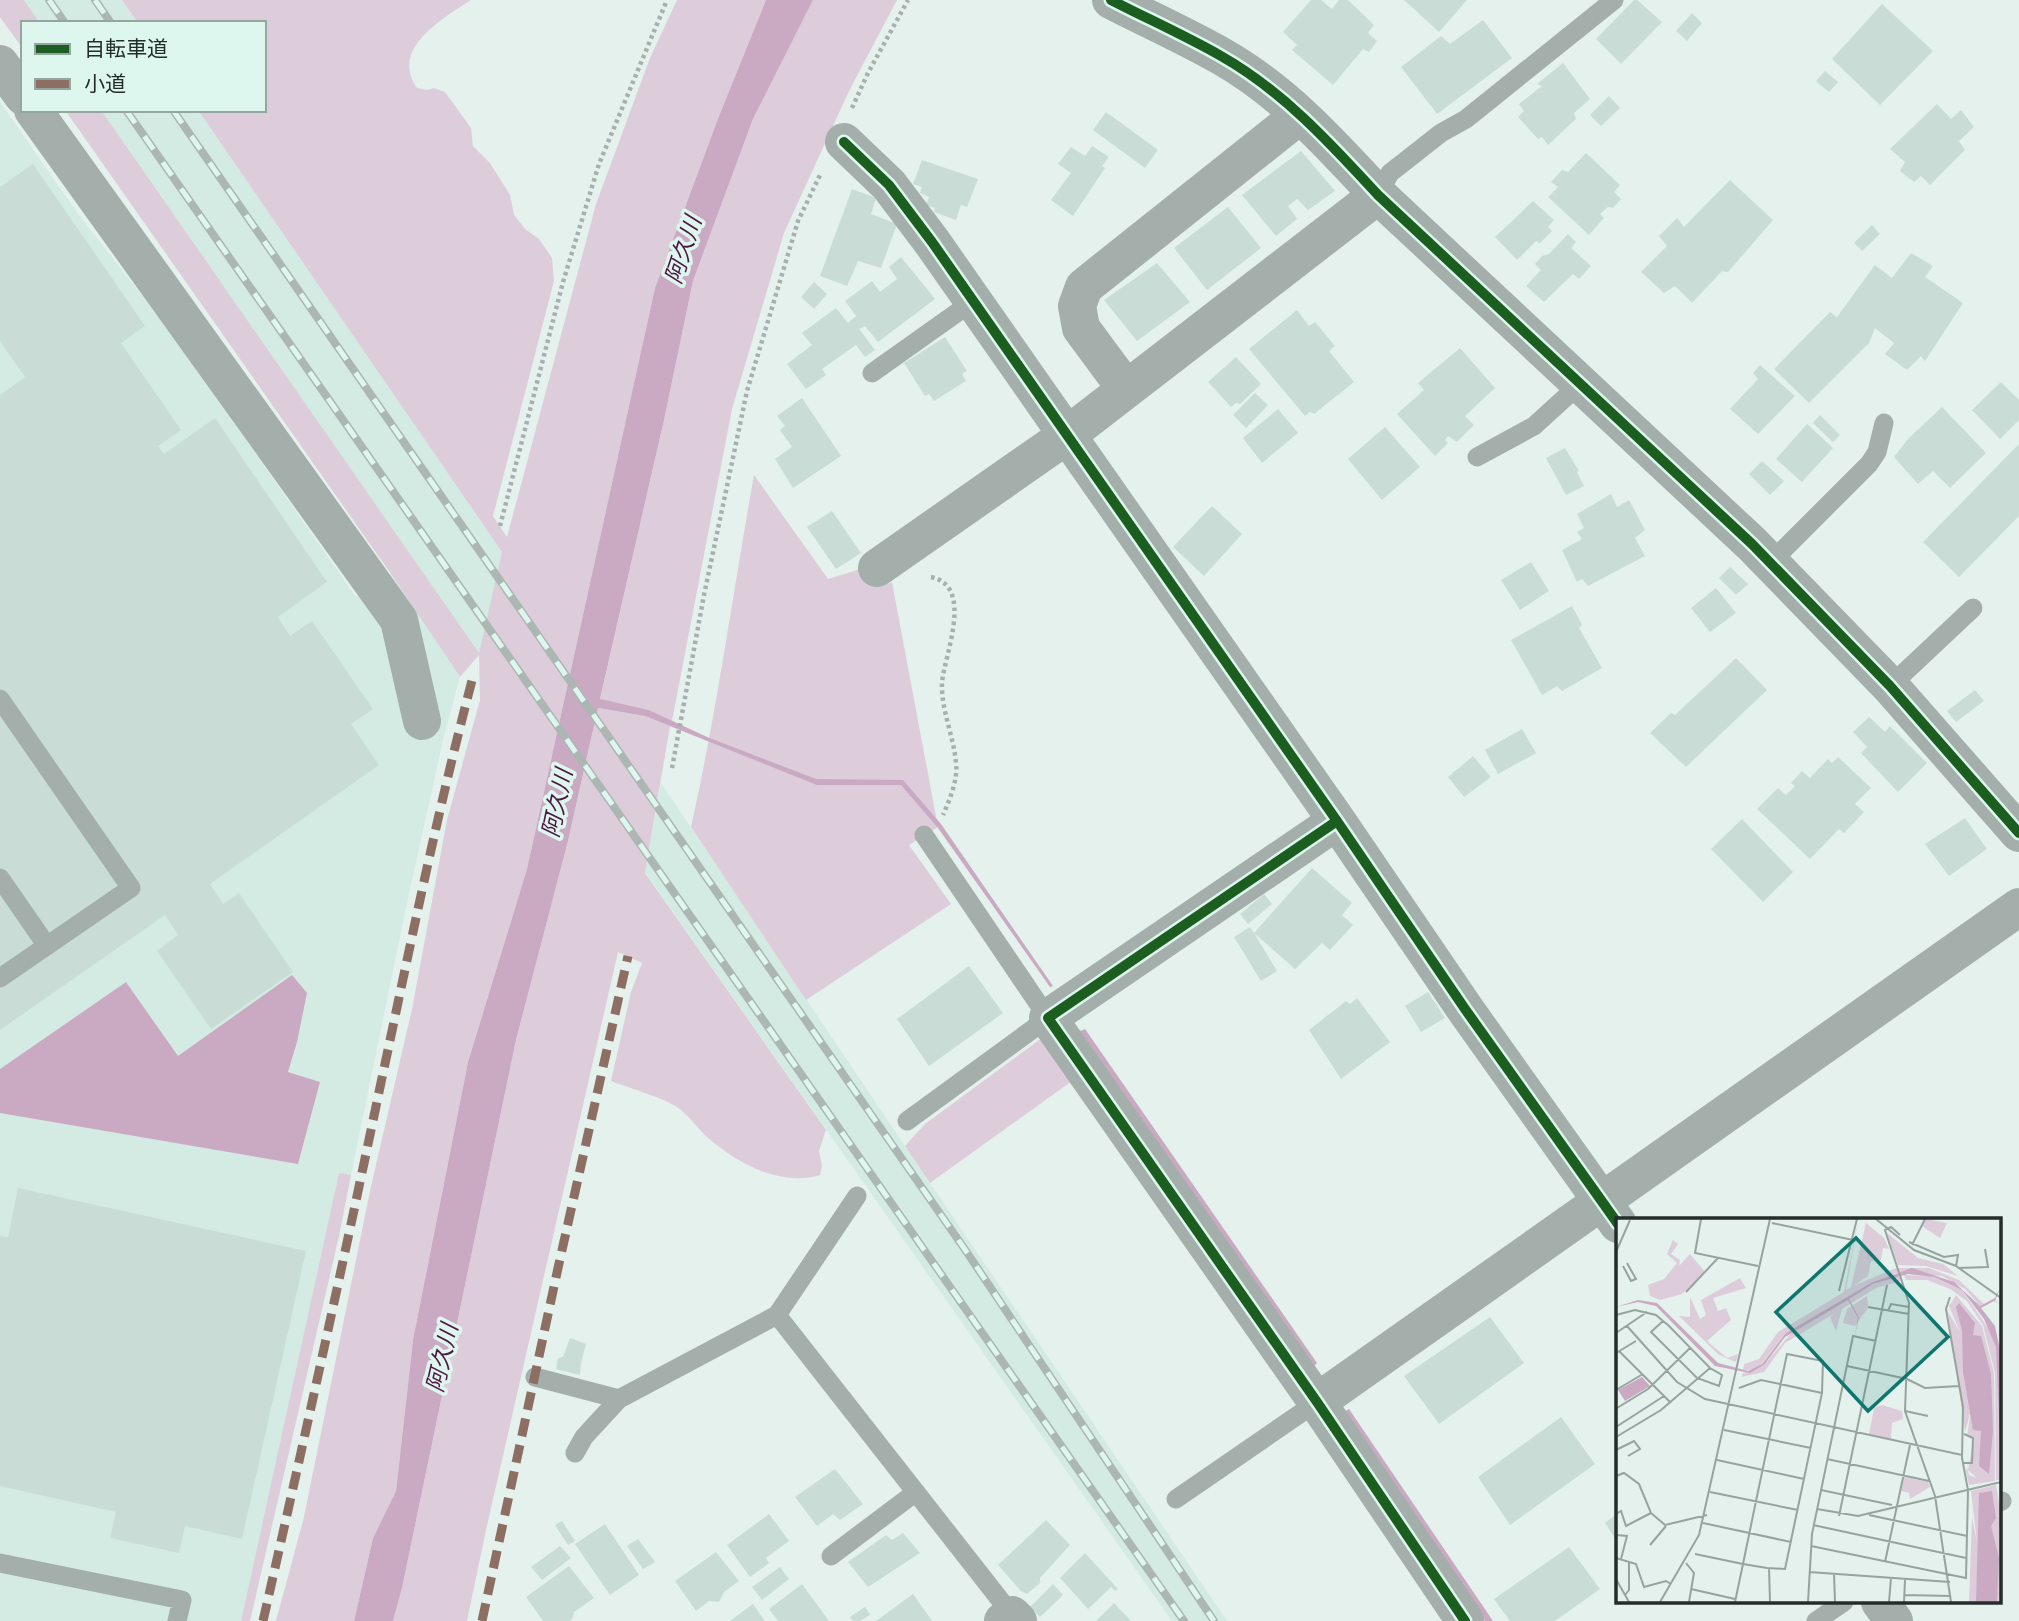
<svg xmlns="http://www.w3.org/2000/svg" width="2019" height="1621" viewBox="0 0 2019 1621" font-family="'Space Grotesk','Noto Sans JP',sans-serif">
<style>
.built{fill:#d3ebe3}
.green{fill:#ddcddb}
.water{fill:#c9aac2}
.building{fill:#c9ddd6}
.lines{fill:none;stroke-linecap:round;stroke-linejoin:round}
.path{stroke:#a7b0ac;stroke-width:4.5;stroke-dasharray:3.5 3.5;stroke-linecap:butt}
.service{stroke:#a4afab;stroke-width:19}
.minor{stroke:#a4afab;stroke-width:38}
.rail-casing{stroke:#acb6b2;stroke-width:8}
.rail{stroke:#def7ee;stroke-width:5;stroke-dasharray:16;stroke-linecap:butt}
.quiet{stroke:#8d6e63;stroke-width:9;stroke-dasharray:18 9;stroke-linecap:butt}
.cycleway-casing{stroke:#def7ee;stroke-width:15}
.cycleway{stroke:#1b5e20;stroke-width:10}
.labels{text-anchor:middle;stroke-width:7;stroke-linejoin:round;paint-order:stroke}
.water-label{font-size:23px;font-style:italic;fill:#501544;stroke:#def7ee}
.inset-road{fill:none;stroke:#97a39f;stroke-width:2}
.view{fill:#0f766e;fill-opacity:0.15;stroke:#0f766e;stroke-width:3.5}
.inset-edge{fill:none;stroke:#242d2a;stroke-width:3.5}
</style>
<rect width="100%" height="100%" fill="#e4f1ed"/>
<!-- built -->
<path class="built" d="M 24,0 L 122,0 L 138,23 L 40,23 Z
M 0,102 L 76,211 L 171,333 L 356,597 L 391,574 L 460,677 L 443,740 L 405,912 L 351,1175 L 339,1174 L 241,1621 L 0,1621 L 0,1113 L 298,1163 L 320,1082 L 288,1072 L 297,1042 L 292,976 L 178,1056 L 126,982 L 0,1069 Z
M 101,110 L 198,110 L 502,552 L 479,654 Z
M 661,783 L 892,1127 L 1227,1621 L 1172,1621 L 645,872 Z"/>
<!-- green -->
<path class="green" d="M 0,0 L 24,0 L 40,23 L 23,23 L 23,49 L 0,17 Z
M 122,0 L 471,0 C 444,18 389,48 417,88 L 427,90 L 434,88 L 445,92 L 471,128 L 473,146 L 490,163 L 510,195 L 514,215 L 525,229 L 539,239 L 552,258 L 554,281 L 493,516 L 507,537 L 596,204 L 650,58 L 677,0 L 766,0 L 719,116 L 655,288 L 527,869 L 468,1062 L 413,1340 L 396,1491 L 373,1538 L 354,1621 L 276,1621 L 304,1517 L 370,1191 L 412,1009 L 447,820 L 480,700 L 479,655 L 460,677 L 391,574 L 65,110 L 101,110 L 479,653 L 502,552 L 198,110 L 264,110 L 264,23 L 138,23 Z
M 813,0 L 897,0 L 849,91 L 784,233 L 732,409 L 672,721 L 649,710 L 600,700 L 664,420 L 693,281 L 753,119 Z
M 754,475 L 828,579 L 874,565 L 888,584 L 892,582 L 938,827 L 909,845 L 951,904 L 806,1000 L 691,827 C 717,711 733,592 754,475 Z
M 598,708 L 645,716 L 670,726 L 645,873 L 826,1130 L 819,1151 L 822,1166 L 820,1175 C 779,1187 737,1163 707,1137 C 698,1129 691,1118 681,1110 C 664,1097 631,1089 611,1081 L 631,992 L 642,963 L 618,952 L 486,1530 L 467,1621 L 393,1621 L 402,1588 L 516,1040 L 568,841 Z
M 1039,1040 L 1043,1041 L 1072,1081 L 930,1183 L 905,1146 L 925,1124 Z
M 339,1173 L 351,1175 L 339,1236 L 250,1621 L 241,1621 Z"/>
<!-- water -->
<path class="water" d="M 766,0 L 813,0 L 753,119 L 693,281 L 664,420 L 600,699 L 649,710 L 707,737 L 816,779 L 903,780 L 941,824 L 1053,986 L 1050,987 L 938,828 L 901,785 L 817,785 L 645,716 L 598,708 L 568,841 L 516,1040 L 402,1588 L 393,1621 L 354,1621 L 373,1538 L 396,1491 L 413,1340 L 468,1062 L 527,869 L 655,288 L 719,116 Z
M 292,975 L 307,993 L 297,1042 L 288,1072 L 320,1082 L 298,1164 L 0,1113 L 0,1069 L 126,982 L 178,1056 Z
M 1085,1029 L 1317,1363 L 1313,1367 L 1078,1032 Z
M 1349,1409 L 1493,1621 L 1485,1621 L 1344,1412 Z"/>
<!-- building -->
<path class="building" d="M 1311,0 L 1321,0 L 1332,9 L 1339,0 L 1348,0 L 1374,25 L 1368,33 L 1377,41 L 1369,52 L 1363,49 L 1333,85 L 1292,50 L 1297,45 L 1283,32 Z
M 1404,0 L 1467,0 L 1439,32 Z
M 1634,0 L 1637,0 L 1662,22 L 1621,64 L 1596,39 Z
M 1882,4 L 1933,51 L 1880,105 L 1832,59 Z
M 1692,13 L 1702,23 L 1687,41 L 1676,31 Z
M 1483,20 L 1512,58 L 1437,114 L 1401,67 L 1441,36 L 1450,44 Z
M 1563,63 L 1590,99 L 1574,113 L 1576,119 L 1548,145 L 1542,137 L 1538,139 L 1518,117 L 1524,111 L 1519,104 L 1542,86 L 1537,84 Z
M 1825,71 L 1838,82 L 1829,92 L 1816,81 Z
M 1609,96 L 1620,108 L 1601,126 L 1590,115 Z
M 1937,104 L 1951,119 L 1961,110 L 1974,127 L 1959,141 L 1965,150 L 1930,185 L 1921,176 L 1914,182 L 1900,171 L 1905,162 L 1890,149 Z
M 1106,112 L 1158,150 L 1145,168 L 1093,130 Z
M 1092,146 L 1109,157 L 1102,166 L 1105,168 L 1073,216 L 1051,200 L 1071,173 L 1058,164 L 1071,147 L 1085,156 Z
M 1301,151 L 1335,191 L 1308,210 L 1297,199 L 1288,206 L 1297,219 L 1276,236 L 1242,195 Z
M 1586,153 L 1620,185 L 1614,192 L 1621,199 L 1613,208 L 1608,207 L 1600,214 L 1604,218 L 1589,235 L 1548,197 L 1558,187 L 1551,182 L 1562,170 L 1568,172 Z
M 922,160 L 978,179 L 967,207 L 961,205 L 956,220 L 934,212 L 935,208 L 926,205 L 929,197 L 920,193 L 922,187 L 913,184 Z
M 33,164 L 145,326 L 121,343 L 181,430 L 158,446 L 164,454 L 215,418 L 327,582 L 278,617 L 290,636 L 312,621 L 373,709 L 351,724 L 379,765 L 210,884 L 223,904 L 239,893 L 293,972 L 211,1029 L 157,951 L 178,935 L 165,915 L 0,1030 L 0,395 L 25,377 L 0,341 L 0,187 Z
M 1730,180 L 1773,220 L 1728,272 L 1722,271 L 1692,303 L 1675,286 L 1664,293 L 1641,272 L 1667,246 L 1659,236 L 1677,218 L 1684,227 Z
M 852,189 L 876,198 L 871,214 L 897,224 L 881,268 L 858,261 L 847,286 L 820,276 Z
M 1533,201 L 1554,220 L 1548,227 L 1552,231 L 1540,243 L 1536,241 L 1517,260 L 1495,237 Z
M 1228,207 L 1261,248 L 1207,290 L 1174,248 Z
M 1872,225 L 1880,234 L 1862,251 L 1854,243 Z
M 1568,234 L 1576,242 L 1571,248 L 1591,266 L 1579,279 L 1573,274 L 1544,302 L 1526,286 L 1541,270 L 1535,264 L 1542,256 L 1549,254 Z
M 1911,253 L 1933,266 L 1925,277 L 1963,303 L 1925,361 L 1921,356 L 1907,370 L 1885,354 L 1894,343 L 1875,328 L 1869,343 L 1809,403 L 1774,369 L 1830,312 L 1837,317 L 1875,265 L 1892,278 Z
M 901,257 L 935,299 L 878,342 L 865,326 L 859,329 L 875,350 L 865,357 L 856,345 L 822,369 L 826,375 L 806,389 L 787,364 L 812,345 L 802,333 L 836,308 L 848,323 L 856,316 L 845,301 L 872,281 L 880,292 L 897,279 L 889,267 Z
M 1157,263 L 1190,302 L 1137,341 L 1104,300 Z
M 814,282 L 827,294 L 814,309 L 801,297 Z
M 1297,310 L 1309,326 L 1315,322 L 1335,346 L 1329,351 L 1354,382 L 1314,414 L 1310,412 L 1305,416 L 1249,349 Z
M 945,337 L 967,371 L 962,374 L 966,381 L 934,401 L 929,394 L 925,396 L 904,363 Z
M 1460,348 L 1495,388 L 1465,416 L 1474,425 L 1457,442 L 1448,436 L 1445,440 L 1448,443 L 1435,456 L 1397,414 L 1424,390 L 1418,383 Z
M 1236,357 L 1261,384 L 1240,404 L 1236,403 L 1231,407 L 1208,382 Z
M 1760,365 L 1795,396 L 1758,434 L 1730,409 L 1758,379 L 1753,373 Z
M 2001,382 L 2019,400 L 2019,420 L 2000,439 L 1972,410 Z
M 1255,393 L 1268,405 L 1246,428 L 1233,415 Z
M 802,398 L 841,456 L 793,488 L 775,459 L 792,447 L 780,430 L 785,426 L 777,416 Z
M 1942,407 L 1986,453 L 1950,488 L 1933,471 L 1918,484 L 1894,457 L 1908,439 Z
M 1278,409 L 1298,433 L 1262,463 L 1243,438 Z
M 1820,415 L 1840,435 L 1833,442 L 1813,423 Z
M 1807,424 L 1833,448 L 1802,482 L 1776,459 Z
M 1385,427 L 1420,467 L 1382,500 L 1348,459 Z
M 2019,444 L 2019,516 L 1959,577 L 1923,542 Z
M 1565,448 L 1579,471 L 1577,472 L 1584,486 L 1566,495 L 1546,458 Z
M 1762,461 L 1784,481 L 1770,495 L 1749,474 Z
M 1611,494 L 1617,507 L 1629,500 L 1645,530 L 1635,538 L 1645,556 L 1588,586 L 1582,579 L 1577,582 L 1562,550 L 1582,539 L 1577,532 L 1584,528 L 1577,514 Z
M 1212,506 L 1242,534 L 1204,576 L 1173,547 Z
M 832,511 L 861,553 L 836,569 L 807,527 Z
M 1531,562 L 1549,591 L 1520,610 L 1501,580 Z
M 1730,567 L 1748,584 L 1736,595 L 1719,578 Z
M 1716,588 L 1736,613 L 1710,632 L 1691,608 Z
M 1572,606 L 1582,625 L 1579,628 L 1602,668 L 1562,691 L 1557,686 L 1542,695 L 1511,640 Z
M 1736,658 L 1767,690 L 1686,767 L 1650,733 L 1671,713 L 1675,715 Z
M 1975,690 L 1984,701 L 1956,722 L 1947,711 Z
M 1869,717 L 1885,732 L 1890,726 L 1927,763 L 1898,792 L 1861,753 L 1867,747 L 1853,732 Z
M 1522,729 L 1536,753 L 1498,774 L 1485,750 Z
M 1473,756 L 1491,777 L 1464,797 L 1448,777 Z
M 1838,757 L 1871,788 L 1855,804 L 1864,812 L 1844,833 L 1839,829 L 1810,859 L 1757,809 L 1778,788 L 1786,795 L 1795,786 L 1791,783 L 1802,771 L 1810,778 L 1828,759 L 1832,763 Z
M 1965,818 L 1987,849 L 1949,876 L 1925,844 Z
M 1742,819 L 1793,872 L 1763,902 L 1711,849 Z
M 1312,868 L 1352,903 L 1342,915 L 1353,925 L 1330,950 L 1322,943 L 1295,969 L 1254,933 L 1277,971 L 1261,981 L 1234,937 L 1250,927 L 1254,933 Z
M 1264,894 L 1272,904 L 1248,924 L 1240,914 Z
M 969,966 L 1003,1013 L 929,1066 L 897,1019 Z
M 1428,992 L 1445,1018 L 1421,1032 L 1405,1006 Z
M 1357,998 L 1390,1042 L 1341,1079 L 1309,1030 L 1346,1001 L 1350,1004 Z
M 18,1188 L 306,1251 L 242,1539 L 185,1526 L 179,1553 L 110,1538 L 116,1512 L 0,1486 L 0,1236 L 8,1237 Z
M 1490,1317 L 1524,1363 L 1439,1424 L 1404,1376 Z
M 570,1338 L 586,1344 L 581,1363 L 580,1375 L 556,1369 L 558,1358 L 563,1357 Z
M 1561,1417 L 1595,1464 L 1510,1525 L 1478,1477 Z
M 835,1469 L 863,1504 L 840,1520 L 833,1514 L 817,1526 L 795,1497 Z
M 1618,1513 L 1618,1543 L 1605,1523 Z
M 769,1514 L 789,1541 L 766,1558 L 769,1563 L 750,1577 L 727,1545 Z
M 1046,1520 L 1070,1545 L 1040,1578 L 1040,1583 L 1027,1594 L 1021,1591 L 998,1565 Z
M 562,1521 L 575,1541 L 568,1545 L 555,1525 Z
M 605,1524 L 639,1575 L 610,1595 L 575,1544 Z
M 903,1533 L 920,1553 L 868,1587 L 848,1562 L 886,1535 L 892,1540 Z
M 638,1539 L 655,1562 L 643,1569 L 627,1546 Z
M 560,1546 L 571,1558 L 542,1580 L 531,1567 Z
M 1569,1547 L 1600,1589 L 1555,1621 L 1510,1621 L 1494,1599 Z
M 716,1552 L 739,1581 L 724,1592 L 719,1602 L 709,1601 L 696,1611 L 675,1581 Z
M 1085,1553 L 1118,1589 L 1115,1591 L 1111,1587 L 1088,1609 L 1060,1578 Z
M 569,1566 L 594,1598 L 574,1612 L 573,1618 L 570,1621 L 543,1621 L 526,1597 Z
M 780,1567 L 789,1579 L 762,1600 L 752,1587 Z
M 802,1584 L 829,1621 L 778,1621 L 769,1609 Z
M 1053,1584 L 1063,1595 L 1040,1617 L 1030,1607 Z
M 913,1594 L 932,1621 L 876,1621 Z
M 1114,1603 L 1131,1621 L 1096,1621 Z
M 753,1604 L 765,1621 L 730,1621 Z
M 865,1607 L 870,1615 L 860,1621 L 853,1621 L 850,1617 Z"/>
<g class="lines">
<!-- path -->
<path class="path" d="M 852,108 L 868,73 L 908,0
M 500,526 L 563,282 L 599,164 L 667,0
M 931,577 C 975,586 944,656 942,683 C 941,710 954,737 956,763 C 958,780 950,799 943,815
M 672,768 L 704,595 L 747,391 L 798,221 L 821,173"/>
<!-- service -->
<path class="service" d="M 1378,195 L 1390,173 L 1441,133 L 1466,119 L 1614,0
M 872,373 L 972,302
M 1477,457 L 1534,426 L 1579,385
M 1770,563 L 1869,464 L 1877,452 L 1884,423
M 1890,686 L 1973,608
M 0,699 L 131,888 L 0,978
M 0,878 L 47,946
M 907,1121 L 1048,1018 L 924,835
M 857,1196 L 777,1315 L 1012,1615
M 535,1377 L 619,1399
M 575,1453 L 584,1437 L 619,1399 L 777,1315
M 1176,1499 L 1317,1402
M 2000,1502 L 2002,1501
M 831,1556 L 916,1492
M 0,1563 L 182,1600 L 177,1621
M 1816,1621 L 1844,1602"/>
<!-- minor -->
<path class="minor" d="M 1111,0 C 1148,19 1186,36 1221,56 C 1283,91 1331,144 1378,195 L 1752,544 L 1890,686 L 2019,833
M 0,64 L 23,96
M 33,110 L 399,620 L 422,721
M 844,142 L 889,185 L 932,242 L 1337,821 L 1465,1009 L 1618,1224
M 1126,389 L 1081,328 L 1077,306 L 1084,287 L 1300,115
M 877,568 L 1066,436 L 1378,195
M 1337,821 L 1048,1018 L 1317,1402 L 1465,1621
M 1317,1402 L 2019,907
M 1880,1602 L 1894,1621
M 1003,1621 L 1012,1615 L 1018,1621"/>
<!-- rail casing -->
<g class="rail-casing">
<path id="rail" d="M 49,0 L 65,23
M 95,0 L 111,23
M 126,110 L 1184,1621
M 173,110 L 966,1251 L 1214,1621"/>
</g>
<!-- rail -->
<use href="#rail" class="rail"/>
<!-- quiet -->
<path class="quiet" d="M 263,1621 C 303,1445 342,1269 379,1092 C 409,952 437,812 474,673
M 482,1621 L 558,1268 L 628,956"/>
<!-- cycleway casing -->
<g class="cycleway-casing">
<path id="cycleway" d="M 1111,0 C 1148,19 1186,36 1221,56 C 1283,91 1331,144 1378,195 L 1752,544 L 1890,686 L 2019,833
M 844,142 L 889,185 L 932,242 L 1337,821 L 1465,1009 L 1618,1224
M 1337,821 L 1048,1018 L 1317,1402 L 1465,1621"/>
</g>
<!-- cycleway -->
<use href="#cycleway" class="cycleway"/>
</g>
<g class="labels">
<!-- water labels -->
<g class="water-label">
<text transform="translate(683 250) rotate(-72)" y="8">阿久川</text>
<text transform="translate(557 803) rotate(-78)" y="8">阿久川</text>
<text transform="translate(442 1358) rotate(-77)" y="8">阿久川</text>
</g>
</g>
<!-- overview -->
<g transform="translate(1616 1218)">
<rect width="385" height="385" fill="#e4f1ed"/>
<path d="M 310,1 L 331,5 L 324,20 L 306,8 ZM 242,3 L 230,72 L 235,69 L 250,5 L 268,20 L 273,31 L 267,30 L 265,42 L 255,43 L 252,58 L 237,68 L 280,50 L 313,50 L 343,62 L 368,86 L 364,88 L 349,71 L 326,58 L 280,55 L 170,115 L 142,150 L 127,153 L 128,146 L 143,141 L 162,114 L 228,74 ZM 271,15 L 302,40 L 327,46 L 342,58 L 310,48 L 282,47 ZM 57,22 L 62,26 L 55,36 L 64,42 L 63,48 L 74,36 L 89,54 L 66,76 L 44,82 L 34,78 L 32,67 L 48,61 L 61,45 L 51,36 ZM 288,57 L 315,58 L 346,72 L 374,113 L 381,131 L 385,262 L 380,262 L 379,155 L 367,107 L 351,83 L 334,71 L 311,62 L 290,62 ZM 283,58 L 285,63 L 260,70 L 226,91 L 220,113 L 214,99 L 221,94 L 169,125 L 148,154 L 125,159 L 127,155 L 147,148 L 176,114 L 257,66 ZM 124,60 L 130,70 L 97,80 L 102,93 L 110,90 L 115,102 L 91,123 L 111,140 L 122,136 L 120,144 L 110,140 L 102,136 L 63,98 L 74,99 L 74,79 L 84,101 L 90,97 L 85,82 ZM 340,77 L 366,108 L 378,155 L 379,263 L 353,267 L 350,253 L 351,249 L 353,257 L 361,260 L 352,252 L 358,219 L 351,218 L 355,192 L 349,214 L 332,94 L 344,114 L 333,88 ZM 251,78 L 252,90 L 239,108 L 227,105 L 231,91 ZM 266,187 L 286,193 L 287,201 L 276,205 L 275,221 L 253,216 L 258,190 ZM 288,259 L 312,264 L 314,269 L 294,281 L 293,275 L 285,273 ZM 380,267 L 385,297 L 385,384 L 353,384 L 356,299 L 361,324 L 355,273 Z" fill="#ddcddb"/>
<path d="M 296,50 L 338,64 L 364,88 L 379,80 L 385,68 L 379,83 L 385,87 L 378,83 L 365,90 L 379,108 L 384,132 L 385,248 L 380,129 L 368,101 L 346,72 L 318,59 L 292,56 L 257,66 L 233,81 L 243,100 L 239,116 L 242,100 L 232,82 L 169,119 L 148,147 L 134,155 L 99,148 L 40,88 L 22,84 L 0,89 L 22,82 L 41,85 L 102,145 L 132,153 L 146,146 L 170,115 L 255,65 ZM 343,85 L 359,105 L 357,117 L 365,118 L 375,156 L 377,213 L 373,256 L 363,248 L 365,213 L 357,212 L 347,154 L 346,113 L 340,89 ZM 26,159 L 34,168 L 9,183 L 2,172 ZM 376,273 L 380,300 L 375,308 L 383,340 L 381,384 L 360,384 L 363,275 Z" fill="#c9aac2"/>
<path class="inset-road" d="M 85,1 L 79,35 L 142,48M 260,1 L 298,32 L 340,48 L 385,80M 156,5 L 237,22M 284,17 L 275,9 L 269,12 L 293,85 L 289,193 L 319,278 L 335,384M 293,24 L 328,39 L 342,37 L 340,48M 296,27 L 309,1M 0,34 L 14,2M 7,48 L 15,63 L 20,61 L 11,45M 343,50 L 372,49 L 369,31M 223,73 L 241,1M 70,74 L 102,40M 252,89 L 293,96M 272,93 L 275,86 L 293,89M 0,97 L 19,92 L 40,97 L 47,103 L 52,107 L 94,150 L 106,157 L 103,168 L 81,160 L 35,114 L 47,103M 11,108 L 61,164 L 89,181 L 346,237M 0,115 L 31,94M 3,133 L 55,185M 0,135 L 20,123M 231,148 L 291,161 L 309,170 L 343,168M 123,170 L 145,162 L 206,175M 0,172 L 27,156M 1,190 L 32,171 L 74,130M 289,193 L 312,198M 0,209 L 48,178M 108,212 L 195,230M 0,219 L 45,192 L 94,150M 0,232 L 18,223 L 24,231 L 12,238M 211,241 L 313,263M 101,242 L 188,261M 347,245 L 356,245 L 357,220 L 348,216M 0,258 L 8,255 L 23,266 L 35,295 L 49,307 L 91,297M 205,272 L 276,287M 94,274 L 182,292M 201,291 L 242,298 L 385,264M 0,296 L 5,293 L 10,308 L 35,295M 253,297 L 351,318M 223,298 L 271,67M 87,305 L 175,324M 197,307 L 350,340M 0,317 L 11,318 L 5,341M 34,327 L 50,308M 195,328 L 350,360 L 352,272 L 346,240 L 347,189 L 330,91 L 334,79M 79,336 L 127,346 L 151,350 L 169,351 L 206,175 L 207,143 L 171,136 L 140,283 L 127,346 L 119,384M 0,340 L 20,346 L 28,369 L 50,363 L 55,366M 269,344 L 294,227M 70,345 L 78,355 L 73,384M 153,350 L 154,384M 193,354 L 334,364M 218,356 L 219,384M 0,361 L 13,384M 75,371 L 119,381M 9,377 L 13,372 L 13,344M 288,377 L 335,378M 44,384 L 83,317 L 154,1M 192,384 L 196,316 L 237,118 L 260,123M 273,384 L 275,360M 288,384 L 289,362"/>
<path class="view" d="M 240,20 L 332,119 L 252,193 L 160,94 Z"/>
<rect width="385" height="385" class="inset-edge"/>
</g>
<!-- legend -->
<rect x="21" y="21" width="245" height="91" fill="#def7ee" stroke="#94a6a0" stroke-width="2"/>
<rect x="35" y="44" width="35" height="10" fill="#1b5e20" stroke="#94a6a0" stroke-width="2"/>
<text x="84" y="56" font-size="21" fill="#242d2a">自転車道</text>
<rect x="35" y="79" width="35" height="10" fill="#8d6e63" stroke="#94a6a0" stroke-width="2"/>
<text x="84" y="91" font-size="21" fill="#242d2a">小道</text>
</svg>
